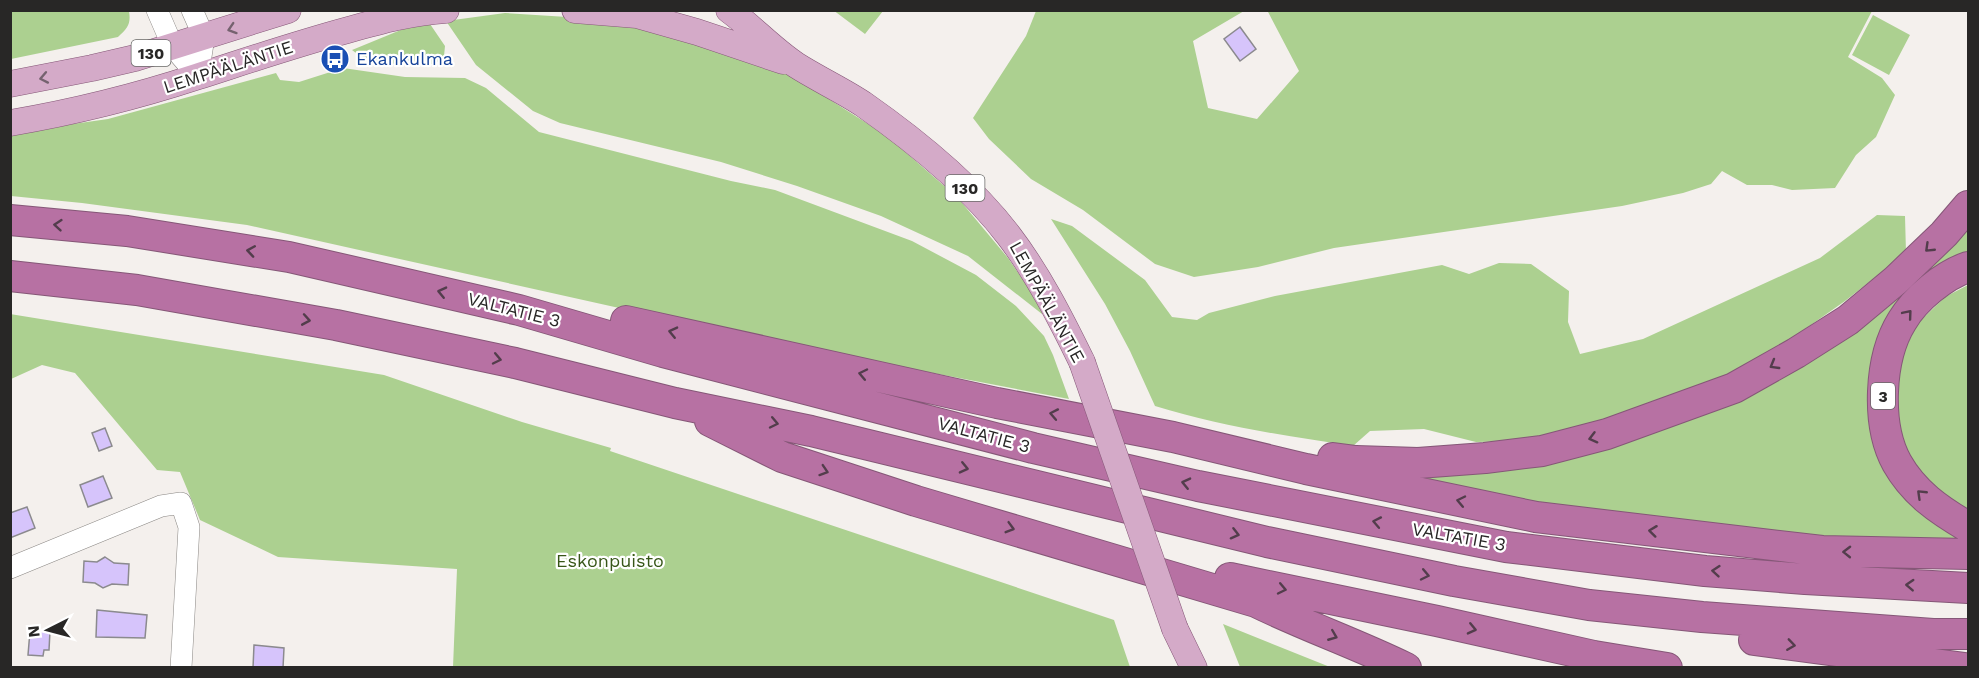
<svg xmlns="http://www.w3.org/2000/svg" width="1979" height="678" viewBox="0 0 1979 678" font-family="'Work Sans',sans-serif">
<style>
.green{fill:#acd090}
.building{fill:#d6c4fb;stroke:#8b8a8e;stroke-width:1.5}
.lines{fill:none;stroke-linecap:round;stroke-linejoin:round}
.minor-casing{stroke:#8a8784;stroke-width:22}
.major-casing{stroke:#855777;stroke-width:27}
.highway-casing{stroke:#855777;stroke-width:32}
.minor{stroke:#fff;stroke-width:21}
.major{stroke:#d4aac8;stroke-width:26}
.highway{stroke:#b771a3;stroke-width:30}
.major-bridge-casing{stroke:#855777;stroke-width:27;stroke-linecap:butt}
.major-bridge{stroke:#d4aac8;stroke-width:26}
.oneway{stroke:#75626f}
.oneway2{stroke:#533d4c}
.labels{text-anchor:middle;stroke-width:4.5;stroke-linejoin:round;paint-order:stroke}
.shield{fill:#fff;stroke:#686867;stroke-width:1.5}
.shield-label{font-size:16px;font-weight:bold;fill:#282726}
.transit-label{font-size:18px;fill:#164399;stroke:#fff;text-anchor:start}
.street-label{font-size:18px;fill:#282726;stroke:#fff}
.park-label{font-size:18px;fill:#375618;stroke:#fff}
</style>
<rect width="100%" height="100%" fill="#f4f0ed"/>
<!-- green -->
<path class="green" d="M 11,10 L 129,11 C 131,24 128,28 118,37 L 11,59 Z
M 833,10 L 883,10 L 883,11 L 865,34 Z
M 1036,11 L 1244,11 L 1193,41 L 1208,108 L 1257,119 L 1299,71 L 1267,10 L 1872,11 L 1848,57 L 1882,78 L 1895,95 L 1876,137 L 1856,155 L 1835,188 L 1792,190 L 1772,185 L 1747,185 L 1722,171 L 1711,184 L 1683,193 L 1622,206 L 1334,248 L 1258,267 L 1194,277 L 1155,264 L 1083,210 L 1031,179 L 989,139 L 973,118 L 1026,36 Z
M 505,13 L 599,19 L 713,44 L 794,77 L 887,136 L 958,198 L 1008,258 L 1045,312 L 1042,314 L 968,256 L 881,216 L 797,186 L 721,162 L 560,123 L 533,111 L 476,65 L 446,21 Z
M 1873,15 L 1910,35 L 1889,75 L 1852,55 Z
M 430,24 L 445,46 L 444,56 L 435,64 C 408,64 373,67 352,50 L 408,27 Z
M 343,68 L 405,77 L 465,78 L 486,88 L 539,132 L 731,181 L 775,190 L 912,241 L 976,275 L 1016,306 L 1044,336 L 1053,355 L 1069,399 L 781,344 L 247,225 L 82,203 L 11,196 L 10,133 L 108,119 L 276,73 L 280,80 L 299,82 Z
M 1877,215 L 1905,216 L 1906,253 L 1845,301 L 1778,348 L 1711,383 L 1602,422 L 1524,441 L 1476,442 L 1424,429 L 1370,431 L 1353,446 C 1286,436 1220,426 1155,406 L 1130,351 L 1105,304 L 1051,219 L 1072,226 L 1145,280 L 1172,317 L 1197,320 L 1209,313 L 1275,296 L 1442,265 L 1469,274 L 1499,263 L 1531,264 L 1569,291 L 1568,322 L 1580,354 L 1643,339 L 1820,258 Z
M 1968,216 L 1968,259 L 1930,282 L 1874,416 L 1968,543 L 1812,536 L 1662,522 L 1461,491 L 1400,471 L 1737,394 Z
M 1968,285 L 1968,513 L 1923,480 L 1901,439 L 1894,405 L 1900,360 L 1917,324 L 1945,297 Z
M 10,314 L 384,375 L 522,422 L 611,448 L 610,451 L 1114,620 L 1130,667 L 453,667 L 457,569 L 278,557 L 200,520 L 180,472 L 157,470 L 75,373 L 42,365 L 11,379 Z
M 1223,624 L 1330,667 L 1240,667 Z"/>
<!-- building -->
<path class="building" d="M 1240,27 L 1256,49 L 1240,61 L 1224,39 Z
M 105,428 L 112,446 L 99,451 L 92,433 Z
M 103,476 L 112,498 L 88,507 L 80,485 Z
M 27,507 L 35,528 L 10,538 L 10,513 Z
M 105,557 L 114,563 L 129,564 L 128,585 L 112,584 L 103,588 L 95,583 L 83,582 L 84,561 L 97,562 Z
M 97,610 L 147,615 L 145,638 L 96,637 Z
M 30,631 L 50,631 L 49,650 L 44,650 L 43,656 L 28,655 Z
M 254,645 L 284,648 L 283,668 L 253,668 Z"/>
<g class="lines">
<!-- minor casing -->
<g class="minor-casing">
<path id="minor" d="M 157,10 L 173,47 L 198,76
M 192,10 L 204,37 L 198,76
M 10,568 L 161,506 L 181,503 L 189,527 L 181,668"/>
</g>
<!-- major casing -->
<g class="major-casing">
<path id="major" d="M 575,10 L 637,15 L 697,32 L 783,61
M 729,10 C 752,27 772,49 796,65 C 818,79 842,90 863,104 C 913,139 972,187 1009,236 C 1038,274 1061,319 1082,362
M 10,84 L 92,68 L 135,58 L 288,10
M 10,123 C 74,112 135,97 196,77 C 246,61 296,44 348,30 C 380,21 412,12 446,10
M 1175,629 L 1194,668"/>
</g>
<!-- highway casing -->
<g class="highway-casing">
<path id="highway" d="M 10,220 L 127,231 L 289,257 L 519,310 L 663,352 L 1033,448 L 1198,486 L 1506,547 L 1705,571 L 1805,579 L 1968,588
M 1968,267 C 1944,275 1915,299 1902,321 C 1879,358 1876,425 1897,463 C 1914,493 1939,510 1968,527
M 10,276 L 137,290 L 336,325 L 515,363 L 675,403 L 811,431 L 1267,542 L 1454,581 L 1589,605 L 1702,617 L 1933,634 L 1968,634
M 626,321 L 997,403 L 1173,437 L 1306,469 L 1536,517 L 1822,551 L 1968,554
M 710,421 L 782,457 L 916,501 L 1256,602 C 1305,626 1357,644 1406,668
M 1333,458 L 1356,461 L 1418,463 L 1485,458 L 1542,451 L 1607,434 L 1734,388 L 1796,353 L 1848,320 L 1896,280 L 1944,234 L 1968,206
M 1230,578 L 1437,621 L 1594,656 L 1667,668
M 1754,640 L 1965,668"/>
</g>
<!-- minor -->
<use href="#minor" class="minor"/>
<!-- major -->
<use href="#major" class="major"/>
<!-- highway -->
<use href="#highway" class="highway"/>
<!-- major-bridge casing -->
<g class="major-bridge-casing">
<path id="major-bridge" d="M 1082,362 L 1175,629"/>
</g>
<!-- major-bridge -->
<use href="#major-bridge" class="major-bridge"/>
</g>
<!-- one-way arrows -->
<defs><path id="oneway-chevron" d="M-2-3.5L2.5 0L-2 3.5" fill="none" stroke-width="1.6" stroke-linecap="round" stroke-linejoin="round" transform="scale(1.5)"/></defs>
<g class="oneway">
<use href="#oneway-chevron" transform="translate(232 29) rotate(162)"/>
<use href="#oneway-chevron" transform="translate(44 78) rotate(169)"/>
</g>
<g class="oneway2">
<use href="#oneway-chevron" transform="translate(58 225) rotate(-175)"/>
<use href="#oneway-chevron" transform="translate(1929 248) rotate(136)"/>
<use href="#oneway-chevron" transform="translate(251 251) rotate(-171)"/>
<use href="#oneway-chevron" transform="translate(442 292) rotate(-167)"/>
<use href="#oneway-chevron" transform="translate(1908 314) rotate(-50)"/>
<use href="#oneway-chevron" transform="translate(306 320) rotate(10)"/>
<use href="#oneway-chevron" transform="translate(673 332) rotate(-167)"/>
<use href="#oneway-chevron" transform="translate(497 359) rotate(12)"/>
<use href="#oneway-chevron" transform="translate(1774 365) rotate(150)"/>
<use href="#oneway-chevron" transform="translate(863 374) rotate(-168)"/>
<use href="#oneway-chevron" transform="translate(1054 414) rotate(-169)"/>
<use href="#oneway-chevron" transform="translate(774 423) rotate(12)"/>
<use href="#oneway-chevron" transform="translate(1593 438) rotate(165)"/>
<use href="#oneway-chevron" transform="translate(964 468) rotate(13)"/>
<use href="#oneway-chevron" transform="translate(824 471) rotate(18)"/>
<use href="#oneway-chevron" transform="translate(1186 483) rotate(-167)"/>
<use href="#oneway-chevron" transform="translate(1921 494) rotate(-136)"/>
<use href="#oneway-chevron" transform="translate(1461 501) rotate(-168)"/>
<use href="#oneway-chevron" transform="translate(1377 522) rotate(-169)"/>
<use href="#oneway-chevron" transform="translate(1010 528) rotate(16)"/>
<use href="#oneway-chevron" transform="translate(1653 531) rotate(-173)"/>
<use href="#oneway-chevron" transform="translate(1235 534) rotate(14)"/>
<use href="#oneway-chevron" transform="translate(1847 552) rotate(-179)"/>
<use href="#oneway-chevron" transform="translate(1716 571) rotate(-175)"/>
<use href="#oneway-chevron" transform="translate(1425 575) rotate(12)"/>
<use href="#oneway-chevron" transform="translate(1910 585) rotate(-177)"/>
<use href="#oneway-chevron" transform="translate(1282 589) rotate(12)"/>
<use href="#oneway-chevron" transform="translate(1472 629) rotate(13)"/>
<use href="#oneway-chevron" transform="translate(1333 636) rotate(22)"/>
<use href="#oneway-chevron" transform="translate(1791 645) rotate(8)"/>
</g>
<!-- icons -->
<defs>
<g id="bus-disc" transform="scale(1.5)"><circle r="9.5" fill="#1a4fb4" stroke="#fff"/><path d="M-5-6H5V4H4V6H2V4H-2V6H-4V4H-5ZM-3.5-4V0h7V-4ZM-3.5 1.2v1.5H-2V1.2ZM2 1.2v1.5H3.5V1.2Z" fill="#fff"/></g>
</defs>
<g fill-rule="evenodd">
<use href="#bus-disc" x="335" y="59"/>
</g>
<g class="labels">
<!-- shield labels -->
<g class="shield">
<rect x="131.5" y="40" width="39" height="26" rx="4.5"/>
<rect x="945.5" y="175" width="39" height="26" rx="4.5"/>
<rect x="1871" y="383" width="24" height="26" rx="4.5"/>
</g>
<g class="shield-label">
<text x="151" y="59">130</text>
<text x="965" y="194">130</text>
<text x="1883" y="402">3</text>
</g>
<!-- transit labels -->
<g class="transit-label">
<text x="356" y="65">Ekankulma</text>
</g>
<!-- street labels -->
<g class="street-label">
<text transform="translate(228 67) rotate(-18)" y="6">LEMPÄÄLÄNTIE</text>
<text transform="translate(1047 302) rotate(61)" y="6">LEMPÄÄLÄNTIE</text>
<text transform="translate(514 310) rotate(14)" y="6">VALTATIE 3</text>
<text transform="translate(984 435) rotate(15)" y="6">VALTATIE 3</text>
<text transform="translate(1459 537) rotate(10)" y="6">VALTATIE 3</text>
</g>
<!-- park labels -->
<g class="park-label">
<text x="610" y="567">Eskonpuisto</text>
</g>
</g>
<!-- border -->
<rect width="1979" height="678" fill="none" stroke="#282726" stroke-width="24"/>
<!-- north arrow -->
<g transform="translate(48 630) rotate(264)" stroke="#ffffff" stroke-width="4.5" paint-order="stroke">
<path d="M0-4.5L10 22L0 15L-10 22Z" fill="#282726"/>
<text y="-9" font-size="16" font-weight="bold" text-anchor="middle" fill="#282726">N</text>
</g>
</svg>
